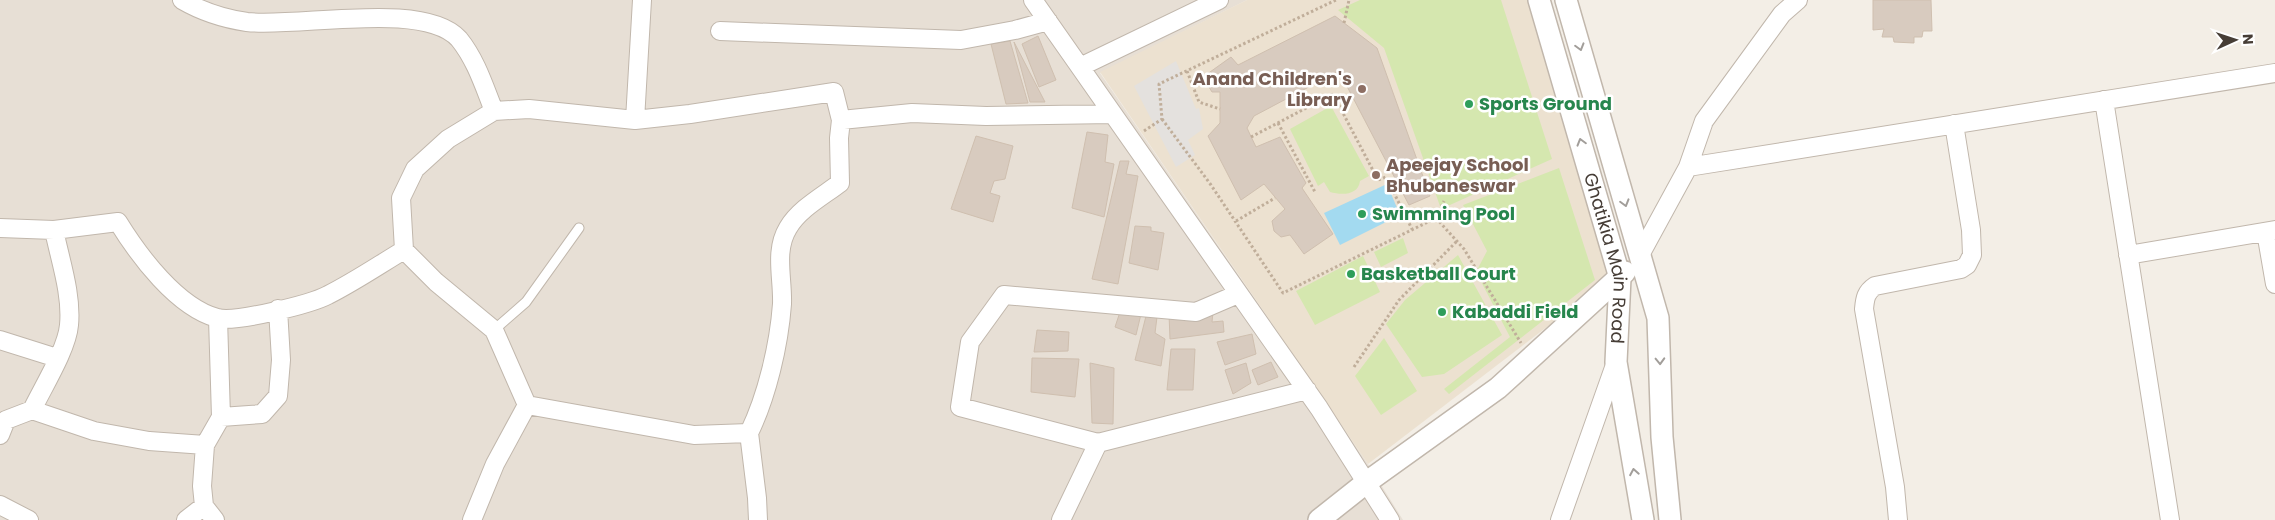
<svg xmlns="http://www.w3.org/2000/svg" width="2275" height="520" viewBox="0 0 2275 520" font-family="Poppins,sans-serif">
<style>
.residential{fill:#e7dfd5}
.education{fill:#ece1d0}
.green{fill:#d5e7af}
.parking{fill:#e4e1de}
.water{fill:#a3daf0}
.building{fill:#d8cbbf;stroke:#cfbfaf}
.lines{fill:none;stroke-linecap:round;stroke-linejoin:round}
.service-casing{stroke:#c1b7ac;stroke-width:11}
.minor-casing{stroke:#c1b7ac;stroke-width:20}
.tertiary-casing{stroke:#c1b7ac;stroke-width:24}
.path{stroke:#c0ae9a;stroke-width:3;stroke-dasharray:2.5 2.5;stroke-linecap:butt}
.service{stroke:#fff;stroke-width:9}
.minor{stroke:#fff;stroke-width:18}
.tertiary{stroke:#fff;stroke-width:21}
.oneway{stroke:#a29e9a}
.education-dot{fill:#8d6e63;stroke:#fff;stroke-width:2}
.leisure-dot{fill:#2e9e5b;stroke:#fff;stroke-width:2}
.labels{text-anchor:middle;stroke-width:5;stroke-linejoin:round;paint-order:stroke}
.education-label{font-size:18px;font-weight:bold;fill:#785e54;stroke:#fff;text-anchor:end}
.leisure-label{font-size:18px;font-weight:bold;fill:#27864d;stroke:#fff;text-anchor:start}
.street-label{font-size:18px;fill:#463d36;stroke:#fff}
</style>
<rect width="100%" height="100%" fill="#f3eee6"/>
<!-- residential -->
<path class="residential" d="M 0,0 L 1247,0 L 1100,73 L 1368,464 L 1403,520 L 0,520 Z"/>
<!-- education -->
<path class="education" d="M 1247,0 L 1532,0 L 1612,277 L 1368,464 L 1100,72 Z"/>
<!-- green -->
<path class="green" d="M 1360,0 L 1501,0 L 1552,159 L 1441,209 L 1384,48 L 1338,10 Z
M 1331,106 L 1369,176 L 1360,181 C 1358,196 1341,195 1330,192 L 1324,182 L 1318,186 L 1290,129 Z
M 1559,168 L 1595,280 L 1449,394 L 1444,389 L 1510,337 L 1476,272 L 1487,251 L 1463,205 Z
M 1403,238 L 1408,253 L 1381,267 L 1374,252 Z
M 1458,255 L 1502,335 L 1444,374 L 1422,377 L 1386,324 L 1405,300 Z
M 1363,256 L 1380,292 L 1315,325 L 1296,291 Z
M 1384,338 L 1417,391 L 1381,415 L 1355,376 Z"/>
<!-- parking -->
<path class="parking" d="M 1176,61 L 1196,109 L 1199,108 L 1203,129 L 1188,140 L 1195,155 L 1176,167 L 1134,86 Z"/>
<!-- water -->
<path class="water" d="M 1387,184 L 1400,215 L 1340,245 L 1324,213 Z"/>
<!-- building -->
<path class="building" d="M 1873,0 L 1931,0 L 1932,31 L 1923,31 L 1922,37 L 1914,37 L 1914,43 L 1894,42 L 1893,37 L 1882,37 L 1884,29 L 1873,30 Z
M 1335,16 L 1377,48 L 1430,196 L 1409,205 L 1339,71 L 1254,116 L 1247,128 L 1256,147 L 1280,137 L 1306,183 L 1302,188 L 1333,234 L 1304,254 L 1290,235 L 1281,237 L 1274,231 L 1272,221 L 1285,209 L 1264,184 L 1241,200 L 1208,136 L 1220,123 L 1220,92 L 1212,92 L 1203,77 L 1231,57 L 1238,65 Z
M 1038,36 L 1056,80 L 1039,87 L 1022,44 Z
M 1010,41 L 1028,103 L 1006,104 L 991,44 Z
M 1014,42 L 1045,102 L 1030,102 Z
M 1087,132 L 1108,135 L 1105,162 L 1114,164 L 1104,217 L 1072,208 Z
M 976,136 L 1013,146 L 1005,179 L 994,181 L 990,193 L 1000,196 L 993,222 L 951,209 Z
M 1120,161 L 1129,161 L 1126,174 L 1138,176 L 1118,284 L 1092,279 Z
M 1135,226 L 1151,227 L 1151,231 L 1164,233 L 1158,270 L 1129,263 Z
M 1121,309 L 1141,314 L 1136,335 L 1115,327 Z
M 1213,312 L 1212,322 L 1223,321 L 1224,332 L 1170,339 L 1169,314 Z
M 1146,316 L 1157,317 L 1155,333 L 1165,339 L 1161,366 L 1135,360 Z
M 1037,330 L 1069,332 L 1068,351 L 1034,352 Z
M 1252,334 L 1256,354 L 1225,365 L 1217,342 Z
M 1171,349 L 1195,349 L 1193,390 L 1167,390 Z
M 1032,358 L 1079,359 L 1075,397 L 1031,392 Z
M 1271,362 L 1278,377 L 1258,385 L 1252,370 Z
M 1090,363 L 1114,368 L 1113,424 L 1092,423 Z
M 1246,363 L 1251,383 L 1233,394 L 1225,370 Z"/>
<g class="lines">
<!-- service casing -->
<g class="service-casing">
<path id="service" d="M 494,330 L 526,302 L 579,228"/>
</g>
<!-- minor casing -->
<g class="minor-casing">
<path id="minor" d="M 182,0 C 201,11 226,19 247,22 C 298,28 424,0 459,39 C 476,60 484,86 494,111
M 1033,0 L 1319,408 L 1390,520
M 720,31 L 961,40 L 1015,30 L 1048,21
M 1080,67 L 1219,0
M 2104,100 L 2170,520
M 635,120 L 642,0
M 1688,167 L 2275,73
M 0,228 L 54,230 L 118,222 C 139,256 177,307 217,318 C 235,323 311,304 328,295 C 354,282 379,265 404,250
M 2266,232 L 2275,284
M 1640,255 L 1688,167 L 1704,121 L 1782,14 L 1798,0
M 2128,255 L 2275,230
M 218,318 L 221,417
M 0,340 L 57,358
M 527,405 L 494,330 L 436,282 L 404,250 L 401,198 L 415,169 L 448,139 L 494,111 L 529,109 L 635,120 L 690,114 L 834,92 L 841,120
M 32,410 C 43,387 67,349 69,325 C 72,294 60,260 54,230
M 749,433 L 757,498 L 758,520
M 0,435 L 6,420 L 32,410 L 94,431 L 149,441 L 205,445
M 1098,443 L 960,407 L 970,342 L 1004,295 L 1196,312 L 1238,294
M 0,505 L 29,520
M 186,520 L 204,506
M 215,520 L 204,506 L 202,486 L 205,445 L 221,417 L 262,414 L 278,396 L 281,360 L 278,309
M 472,520 L 495,464 L 527,405 L 694,435 L 749,433 C 767,396 779,345 782,304 C 783,278 774,251 788,228 C 799,209 823,196 840,183 L 839,138 L 841,120 L 912,113 L 986,116 L 1112,114
M 1061,520 L 1098,443 L 1307,390
M 1560,520 L 1616,362
M 1898,520 L 1895,487 L 1864,309 C 1865,298 1866,292 1875,286 L 1961,269 L 1967,265 L 1972,255 L 1971,230 L 1954,124"/>
</g>
<!-- tertiary casing -->
<g class="tertiary-casing">
<g id="tertiary">
<path id="s1" d="M 1539,0 L 1620,278 L 1616,362 L 1643,520"/>
<path d="M 1566,0 L 1658,318 L 1662,437 L 1670,520"/>
<path d="M 1319,520 L 1367,482 L 1498,388 L 1625,272"/>
</g>
</g>
<!-- path -->
<path class="path" d="M 1344,23 L 1349,0
M 1187,71 L 1199,102 L 1220,109
M 1162,119 L 1211,185 L 1283,293 L 1436,218 L 1444,201
M 1278,123 L 1315,192
M 1144,131 L 1162,119 L 1159,84 L 1336,0
M 1251,137 L 1333,94 L 1378,180 L 1386,177 L 1412,229
M 1436,218 L 1464,249 L 1521,343
M 1236,221 L 1275,198
M 1354,367 L 1399,300 L 1457,241"/>
<!-- service -->
<use href="#service" class="service"/>
<!-- minor -->
<use href="#minor" class="minor"/>
<!-- tertiary -->
<use href="#tertiary" class="tertiary"/>
</g>
<!-- one-way arrows -->
<defs><path id="oneway-chevron" d="M-2-3.5L2.5 0L-2 3.5" fill="none" stroke-width="1.6" stroke-linecap="round" stroke-linejoin="round" transform="scale(1.25)"/></defs>
<g class="oneway">
<use href="#oneway-chevron" transform="translate(1580 47) rotate(74)"/>
<use href="#oneway-chevron" transform="translate(1581 142) rotate(-106)"/>
<use href="#oneway-chevron" transform="translate(1625 203) rotate(74)"/>
<use href="#oneway-chevron" transform="translate(1660 361) rotate(88)"/>
<use href="#oneway-chevron" transform="translate(1634 472) rotate(-100)"/>
</g>
<!-- markers -->
<g class="education-dot">
<circle cx="1362" cy="89" r="5"/>
<circle cx="1376" cy="175" r="5"/>
</g>
<g class="leisure-dot">
<circle cx="1469" cy="104" r="5"/>
<circle cx="1362" cy="214" r="5"/>
<circle cx="1351" cy="274" r="5"/>
<circle cx="1442" cy="312" r="5"/>
</g>
<g class="labels">
<!-- education labels -->
<g class="education-label">
<text x="1352" y="85">Anand Children's<tspan x="1352" dy="21">Library</tspan></text>
<text x="1386" y="171" text-anchor="start">Apeejay School<tspan x="1386" dy="21">Bhubaneswar</tspan></text>
</g>
<!-- leisure labels -->
<g class="leisure-label">
<text x="1479" y="110">Sports Ground</text>
<text x="1372" y="220">Swimming Pool</text>
<text x="1361" y="280">Basketball Court</text>
<text x="1452" y="318">Kabaddi Field</text>
</g>
<!-- street labels -->
<g class="street-label">
<text dy="6" stroke="none"><textPath href="#s1" startOffset="268">Ghatikia Main Road</textPath></text>
</g>
</g>
<!-- north arrow -->
<g transform="translate(2235 40) rotate(87)" stroke="#ffffff" stroke-width="4" paint-order="stroke">
<path d="M0-4L9 19L0 12L-9 19Z" fill="#463d36"/>
<text y="-8" font-size="14" font-weight="bold" text-anchor="middle" fill="#463d36">N</text>
</g>
</svg>
